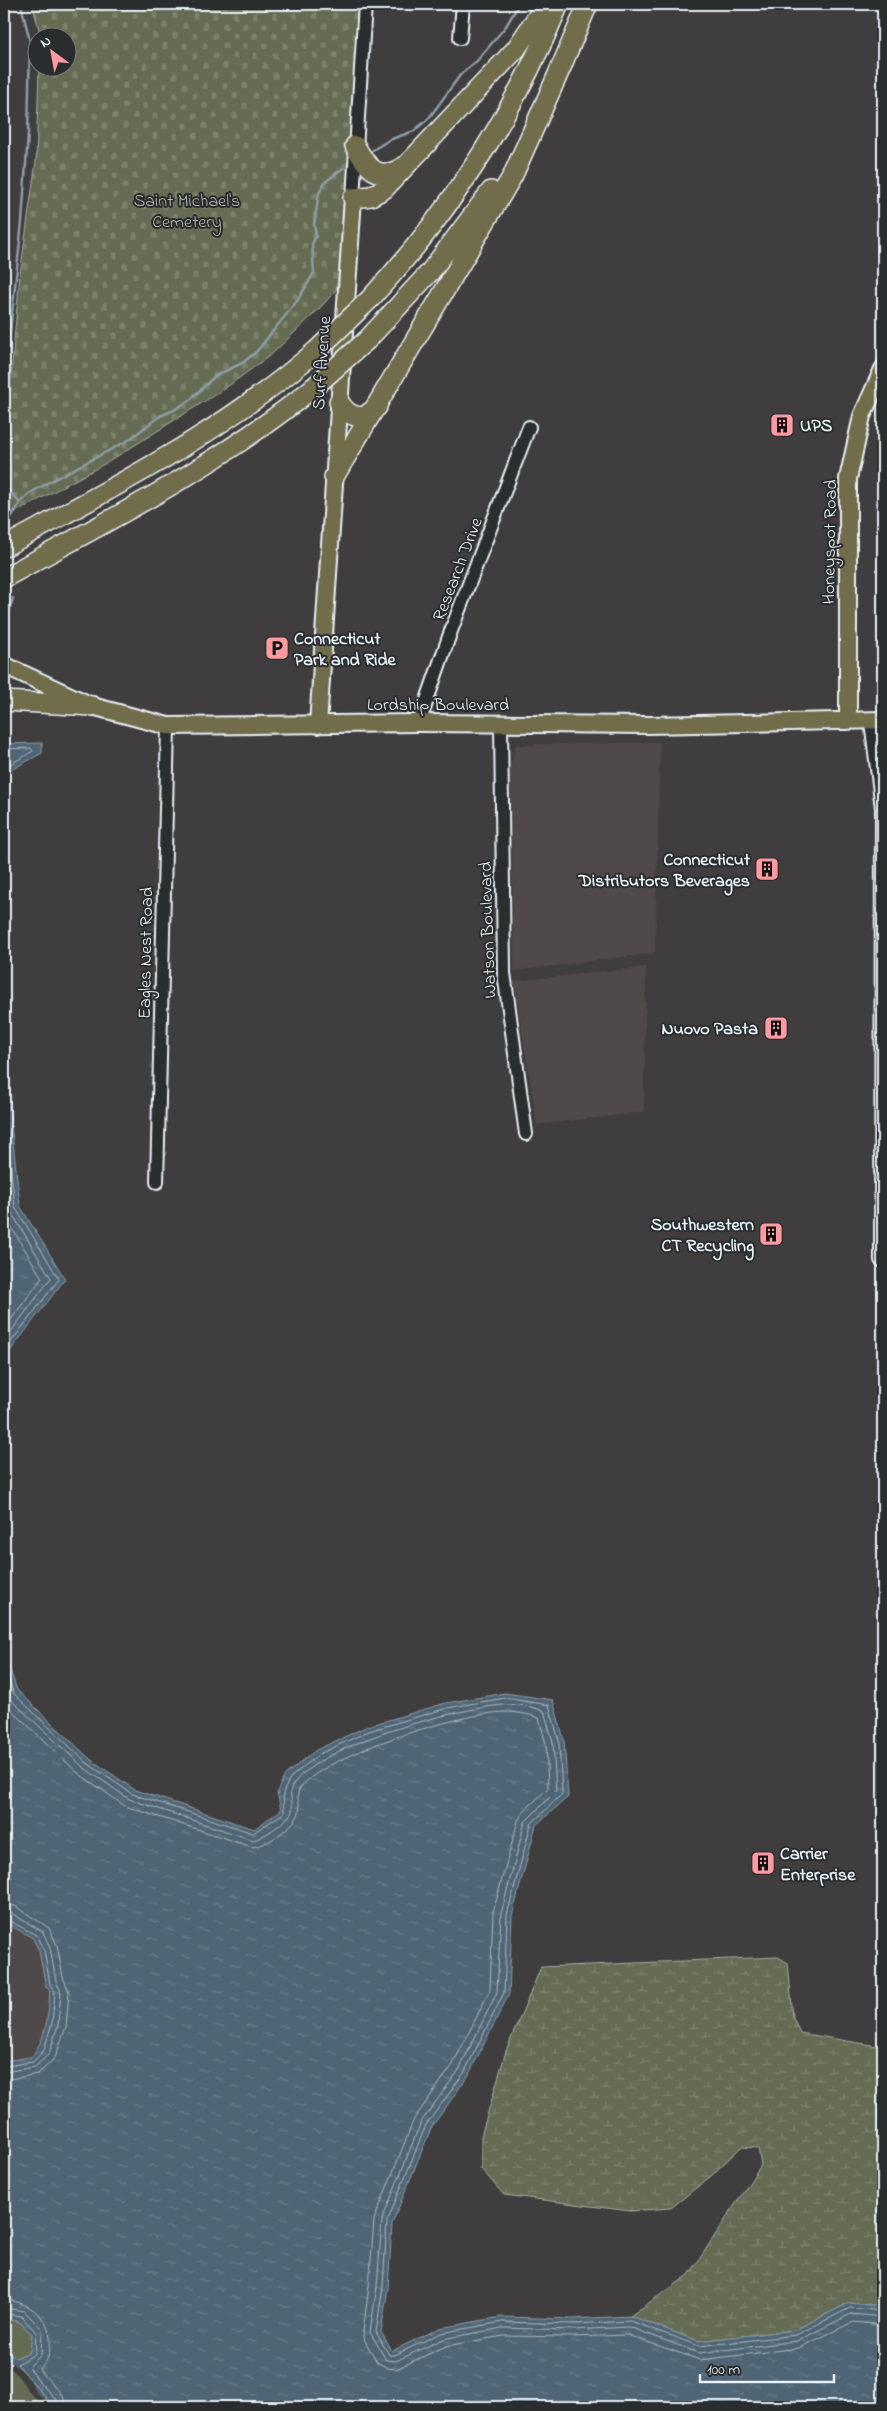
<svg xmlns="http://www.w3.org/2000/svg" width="887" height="2411" viewBox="0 0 887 2411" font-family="'Indie Flower',sans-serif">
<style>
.built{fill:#4f4849}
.wetland{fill:url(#wetland-marsh);stroke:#a6aea5}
.cemetery{fill:url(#cemetery-stones);stroke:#a6aea5}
.park{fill:#656c52;stroke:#a6aea5}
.water{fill:url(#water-ripples);stroke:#8d9da9}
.pier{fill:#403d3e}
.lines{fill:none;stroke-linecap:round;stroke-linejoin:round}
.shore{stroke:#abb9c3;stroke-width:1}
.stream{stroke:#8d9da9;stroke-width:2.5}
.minor-casing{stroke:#e8f1f8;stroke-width:16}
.major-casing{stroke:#e8f1f8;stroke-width:20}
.highway-casing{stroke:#e8f1f8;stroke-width:22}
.minor{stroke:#2a2d2e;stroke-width:12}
.major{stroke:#716d4b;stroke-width:16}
.highway{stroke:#716d4b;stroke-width:19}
.highway-bridge-casing{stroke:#e8f1f8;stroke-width:22;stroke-linecap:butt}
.highway-bridge{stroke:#716d4b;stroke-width:19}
.labels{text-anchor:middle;stroke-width:4;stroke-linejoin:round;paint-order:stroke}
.park-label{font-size:18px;fill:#adb5ad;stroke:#2a2d2e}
.street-label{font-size:18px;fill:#e8f1f8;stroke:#2a2d2e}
.poi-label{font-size:18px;font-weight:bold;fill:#e8f1f8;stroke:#2a2d2e;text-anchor:start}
</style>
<defs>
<pattern id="wetland-marsh" width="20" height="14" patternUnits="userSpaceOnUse" patternTransform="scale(1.25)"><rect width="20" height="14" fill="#656c52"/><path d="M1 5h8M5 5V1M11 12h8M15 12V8" fill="none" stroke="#7b816c"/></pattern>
<pattern id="cemetery-stones" width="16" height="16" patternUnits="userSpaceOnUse" patternTransform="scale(1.25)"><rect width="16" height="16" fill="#656c52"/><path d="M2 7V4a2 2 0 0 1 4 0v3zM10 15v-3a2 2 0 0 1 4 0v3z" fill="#7b816c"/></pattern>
<pattern id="water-ripples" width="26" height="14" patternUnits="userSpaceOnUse" patternTransform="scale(1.25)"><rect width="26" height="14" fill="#506574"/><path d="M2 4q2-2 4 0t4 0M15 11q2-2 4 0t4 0" fill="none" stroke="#697c89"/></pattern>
</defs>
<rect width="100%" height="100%" fill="#403d3e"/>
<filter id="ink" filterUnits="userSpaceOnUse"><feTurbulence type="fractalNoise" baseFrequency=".02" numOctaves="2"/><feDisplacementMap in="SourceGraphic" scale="10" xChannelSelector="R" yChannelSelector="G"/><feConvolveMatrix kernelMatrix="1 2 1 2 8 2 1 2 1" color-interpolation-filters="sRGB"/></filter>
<g filter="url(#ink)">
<!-- built -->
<path class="built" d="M 660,742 L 655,953 L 514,971 L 510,768 L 516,745 Z
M 646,967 L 644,1112 L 537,1125 L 514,981 Z
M 4,1922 L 33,1938 L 39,1951 L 46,1987 L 50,1991 L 47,2022 L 40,2047 L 31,2057 L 4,2061 Z"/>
<!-- wetland -->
<path class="wetland" d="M 778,1957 L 788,1963 L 793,2017 L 800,2033 L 883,2047 L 883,2306 L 849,2303 L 795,2330 L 698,2341 L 630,2316 L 689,2275 L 761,2165 L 758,2148 L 741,2147 L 711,2176 L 671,2208 L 630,2211 L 504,2195 L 481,2169 L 481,2136 L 506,2051 L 541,1967 Z"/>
<!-- cemetery -->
<path class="cemetery" d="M 32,4 L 358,4 L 343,244 L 336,290 L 319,309 L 272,354 L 224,389 L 108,462 L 5,518 L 7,426 L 15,329 L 20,274 L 36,161 L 39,68 L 68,68 L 68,38 L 39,37 L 39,29 Z"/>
<!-- park -->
<path class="park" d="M 4,2319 L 18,2321 L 32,2334 L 31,2352 L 15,2358 L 22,2375 L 49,2407 L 4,2407 Z"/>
<!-- water -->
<path class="water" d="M 42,743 L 42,753 L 4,774 L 4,744 Z
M 4,1060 L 20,1206 L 65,1279 L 4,1359 Z
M 4,1653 L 17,1690 L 90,1759 L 135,1790 L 254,1829 L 281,1810 L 277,1792 L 285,1775 L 316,1750 L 368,1726 L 446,1703 L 505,1693 L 553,1700 L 564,1740 L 568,1797 L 536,1825 L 512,1916 L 509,1994 L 468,2076 L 431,2128 L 392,2224 L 388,2288 L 381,2332 L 392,2351 L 440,2328 L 501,2317 L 573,2319 L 630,2316 L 698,2341 L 795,2330 L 849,2303 L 883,2306 L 883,2407 L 49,2407 C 33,2392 21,2375 4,2361 L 4,2349 L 16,2358 L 30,2352 L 32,2334 L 18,2321 L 4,2319 L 4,2061 L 31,2057 C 47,2038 48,2015 50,1991 L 46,1987 L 39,1951 L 33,1938 L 4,1922 Z"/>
<!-- pier -->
<path class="pier" d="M 4,2358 L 27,2374 L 35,2391 L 51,2407 L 45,2407 L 30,2393 L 16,2373 L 4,2364 Z"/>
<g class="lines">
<!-- shore -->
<path class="shore" d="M 4,749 L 31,748 L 33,751 L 4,768
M 4,1105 L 15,1207 L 59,1279 L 4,1351
M 4,1162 L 10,1210 L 51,1278 L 4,1341
M 4,1215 L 42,1278 L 4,1329
M 4,1668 L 14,1694 L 87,1763 L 132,1794 L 253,1833 L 284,1813 L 283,1793 L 290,1778 L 319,1754 L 369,1731 L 447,1708 L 505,1698 L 549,1705 L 559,1741 L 562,1794 L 531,1824 L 507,1915 L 504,1993 L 464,2073 L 426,2125 L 387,2222 L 383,2287 L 376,2332 L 389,2355 L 395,2355 L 441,2333 L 502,2322 L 573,2324 L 630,2321 L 699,2346 L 796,2335 L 850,2308 L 883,2311
M 4,1686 L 9,1698 L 83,1767 L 129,1799 L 253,1840 C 261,1839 290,1820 292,1811 C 294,1800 286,1792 295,1782 C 325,1743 454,1709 503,1705 C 515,1703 534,1707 544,1711 L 553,1742 L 556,1791 L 525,1822 L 501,1914 L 497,1992 L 459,2070 L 421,2122 L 382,2220 L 377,2287 L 370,2332 L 386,2360 L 396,2361 L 443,2339 L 502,2328 L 573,2330 L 629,2327 L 699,2353 L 797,2341 L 851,2314 L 883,2317
M 4,1703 L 78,1773 L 125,1806 L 252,1847 C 265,1847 297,1825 299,1812 C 301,1803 294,1795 301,1787 C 328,1753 461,1713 505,1712 C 515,1712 530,1714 539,1718 L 546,1744 L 548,1788 L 523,1812 L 518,1821 L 493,1912 L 490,1990 L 452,2066 L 414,2119 L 374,2220 L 369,2286 L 363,2332 L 365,2341 L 377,2362 L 387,2368 L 396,2369 L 446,2346 L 503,2336 L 573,2337 L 627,2335 L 700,2360 L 799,2348 L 853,2322 L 883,2325
M 4,1904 L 15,1906 L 49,1928 L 57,1945 L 63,1977 L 69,1992 L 66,2027 L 55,2058 L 38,2074 L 4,2080
M 4,1911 L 11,1913 L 43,1932 L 50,1948 L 56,1981 L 61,1992 L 58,2025 L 49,2054 L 35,2067 L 4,2072
M 4,1918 L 38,1936 L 44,1950 L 50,1984 L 55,1992 L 52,2023 L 44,2050 L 33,2062 L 4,2066
M 4,2300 C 34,2301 58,2325 48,2357 C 47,2362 43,2365 40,2369 C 48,2383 65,2391 66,2407
M 4,2308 L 24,2311 L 42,2329 L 41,2355 L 29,2367 L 41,2384 L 56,2399 L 58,2407
M 4,2314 L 21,2316 L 36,2332 L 35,2354 L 17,2364 C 23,2371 51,2402 52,2407"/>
<!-- stream -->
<path class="stream" d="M 368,153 L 389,140 L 414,131 L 429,118 L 461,74 L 477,61 L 506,26 L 519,4
M 4,387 L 22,222 L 28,134 L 30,42 L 21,4
M 4,485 L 20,503 L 6,525
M 20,503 L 29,494 L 49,482 L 127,441 L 160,416 L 174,410 L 190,400 L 215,376 L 244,362 L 257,351 L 297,301 L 314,273 L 312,244 L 316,236 L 314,224 L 319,193 L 324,183 L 343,168
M 4,628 L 13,598"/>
<!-- minor casing -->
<g class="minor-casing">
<path id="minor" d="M 460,38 L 463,4
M 353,198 L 365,4
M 871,721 L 882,808 L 881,1260
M 419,723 L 451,631 L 529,427
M 501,724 L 504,973 L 526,1134
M 157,1182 L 168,726"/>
</g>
<!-- major casing -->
<g class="major-casing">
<path id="major" d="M 4,665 L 92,706 L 168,726 L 419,723 L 648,725 L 883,720
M 848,721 L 848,479 L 862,416 L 883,369
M 318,725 L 353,198"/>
</g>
<!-- highway casing -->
<g class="highway-casing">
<path id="highway" d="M 558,74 L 588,4
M 355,146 C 367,167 378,183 403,167
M 353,198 L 371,196 L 384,189 L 516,49 L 546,4
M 370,299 C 451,211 514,114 559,4
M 367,340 L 430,272 L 491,191
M 339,402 C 346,412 351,417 364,417 L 377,407
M 334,477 L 513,175 L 563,63
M 4,547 C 114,487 222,433 317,350
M 4,578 C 111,519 219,465 314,387
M 4,667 L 5,666
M 4,701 L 92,706"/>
</g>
<!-- minor -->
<use href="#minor" class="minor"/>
<!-- major -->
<use href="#major" class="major"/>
<!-- highway -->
<use href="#highway" class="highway"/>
<!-- highway-bridge casing -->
<g class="highway-bridge-casing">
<path id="highway-bridge" d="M 317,350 L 370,299
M 314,387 L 367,340"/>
</g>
<!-- highway-bridge -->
<use href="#highway-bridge" class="highway-bridge"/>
</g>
</g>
<!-- icons -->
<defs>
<g id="building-square" transform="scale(1.25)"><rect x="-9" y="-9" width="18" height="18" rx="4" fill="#ff9aa2" stroke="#2a2d2e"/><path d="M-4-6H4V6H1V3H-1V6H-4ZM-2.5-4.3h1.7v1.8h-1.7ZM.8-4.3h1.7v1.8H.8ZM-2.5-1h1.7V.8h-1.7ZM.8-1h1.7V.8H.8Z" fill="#111"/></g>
<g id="parking-square" transform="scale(1.25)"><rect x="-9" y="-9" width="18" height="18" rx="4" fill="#ff9aa2" stroke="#2a2d2e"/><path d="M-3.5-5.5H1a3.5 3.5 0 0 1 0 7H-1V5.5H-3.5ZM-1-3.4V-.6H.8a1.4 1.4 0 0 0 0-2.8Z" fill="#111"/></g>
</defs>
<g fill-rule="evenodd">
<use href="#building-square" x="782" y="425"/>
<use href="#parking-square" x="277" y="648"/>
<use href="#building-square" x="767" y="869"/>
<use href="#building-square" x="776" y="1028"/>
<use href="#building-square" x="771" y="1234"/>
<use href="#building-square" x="763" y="1863"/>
</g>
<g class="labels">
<!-- park labels -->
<g class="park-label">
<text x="187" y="206">Saint Michael's<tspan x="187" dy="21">Cemetery</tspan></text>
</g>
<!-- street labels -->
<g class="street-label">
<text transform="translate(321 363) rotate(-86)" y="6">Surf Avenue</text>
<text transform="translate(829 542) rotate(-89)" y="6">Honeyspot Road</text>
<text transform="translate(457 569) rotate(-69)" y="6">Research Drive</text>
<text x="438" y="710">Lordship Boulevard</text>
<text transform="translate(487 930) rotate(-92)" y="6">Watson Boulevard</text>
<text transform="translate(145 953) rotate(-89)" y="6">Eagles Nest Road</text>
</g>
<!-- poi labels -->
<g class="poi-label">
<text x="800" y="431">UPS</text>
<text x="294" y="644">Connecticut<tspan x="294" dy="21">Park and Ride</tspan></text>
<text x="750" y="865" text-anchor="end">Connecticut<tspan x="750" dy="21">Distributors Beverages</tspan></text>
<text x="758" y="1034" text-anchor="end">Nuovo Pasta</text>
<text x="754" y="1230" text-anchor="end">Southwestern<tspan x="754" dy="21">CT Recycling</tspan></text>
<text x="780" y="1859">Carrier<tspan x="780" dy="21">Enterprise</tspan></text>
</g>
</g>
<!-- margin -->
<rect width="887" height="2411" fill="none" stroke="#2a2d2e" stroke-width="20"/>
<rect x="10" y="10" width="867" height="2391" fill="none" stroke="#e8f1f8" stroke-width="2" filter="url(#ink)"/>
<!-- north arrow -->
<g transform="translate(52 52) rotate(328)"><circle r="24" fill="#2a2d2e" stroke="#767b7f"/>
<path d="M0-4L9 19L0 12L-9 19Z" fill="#ff9aa2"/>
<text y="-8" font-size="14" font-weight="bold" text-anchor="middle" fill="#e8f1f8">N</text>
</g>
<!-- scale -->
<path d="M700 2374v8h134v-8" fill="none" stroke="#e8f1f8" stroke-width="2.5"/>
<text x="707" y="2374" font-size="15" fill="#e8f1f8" stroke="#2a2d2e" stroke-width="4" paint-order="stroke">100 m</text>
</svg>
